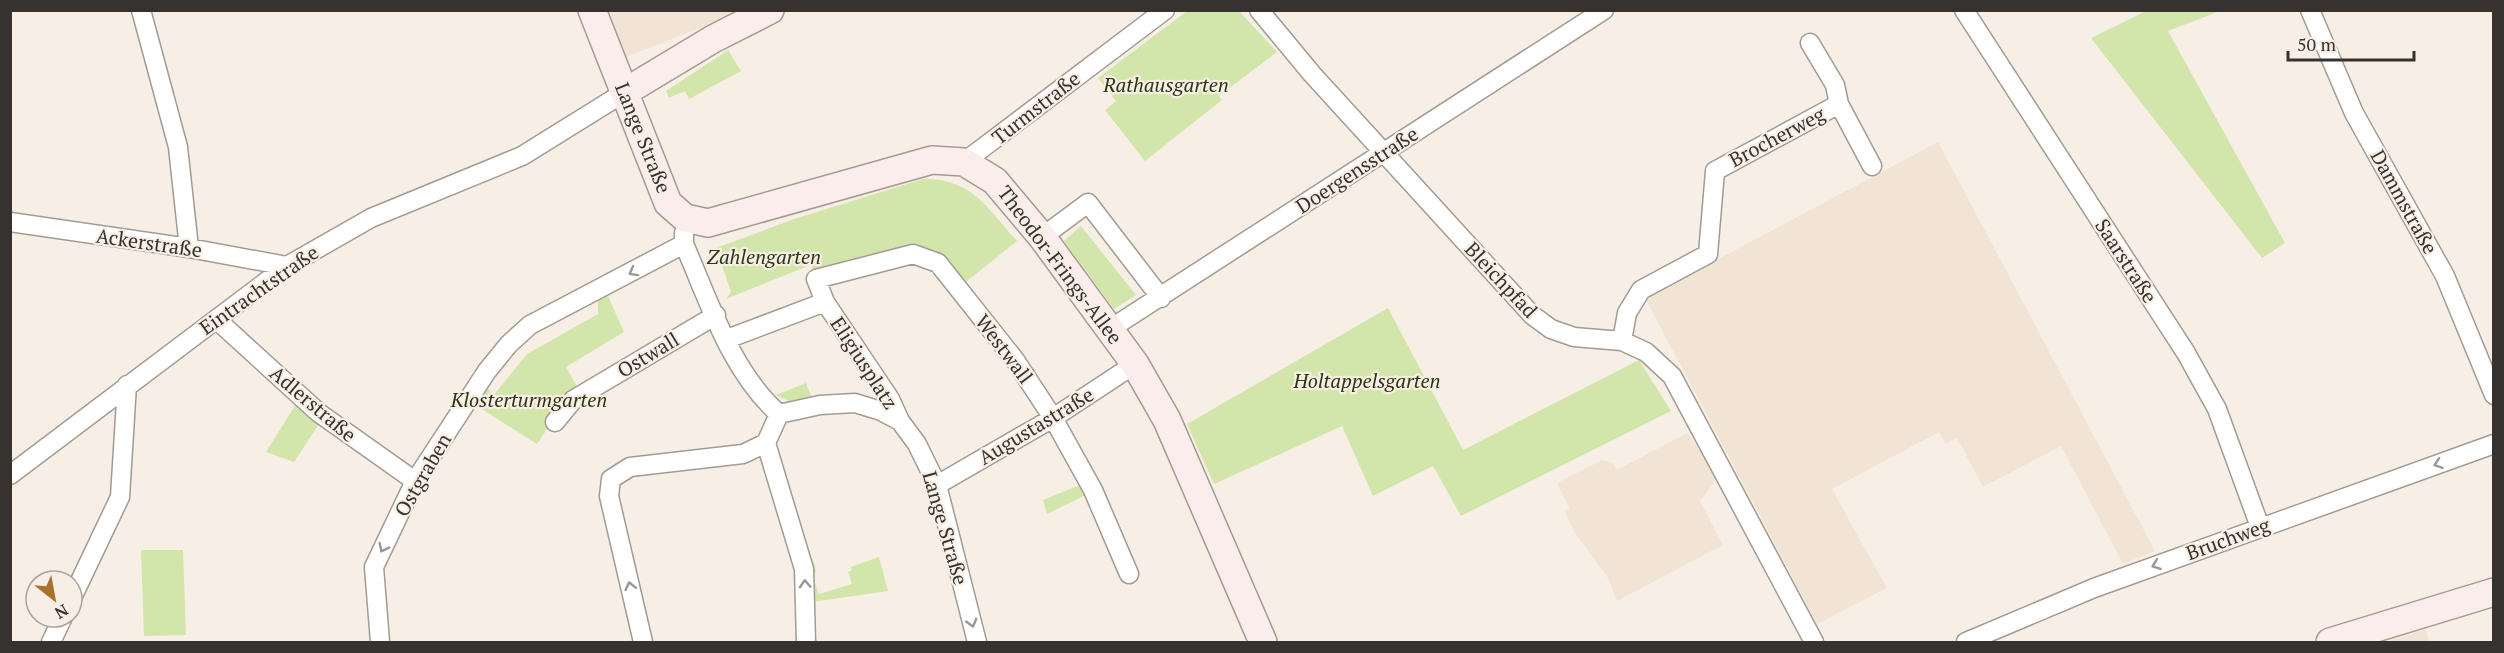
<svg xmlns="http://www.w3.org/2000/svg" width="2504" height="653" viewBox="0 0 2504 653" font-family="'PT Serif',serif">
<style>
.built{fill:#f2e4d4}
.green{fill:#d2e6ab}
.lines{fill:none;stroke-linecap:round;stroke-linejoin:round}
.street-casing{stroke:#a39b92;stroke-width:21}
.secondary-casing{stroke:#a39b92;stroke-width:30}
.street{stroke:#fff;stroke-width:18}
.secondary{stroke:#faedeb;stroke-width:27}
.oneway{stroke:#9a9897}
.labels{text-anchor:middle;stroke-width:4.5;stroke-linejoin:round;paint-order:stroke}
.park-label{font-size:20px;font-style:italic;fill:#2c3613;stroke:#f7efe5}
.street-label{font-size:20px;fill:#36322f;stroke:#f7efe5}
</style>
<rect width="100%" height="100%" fill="#f7efe5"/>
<!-- built -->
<path class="built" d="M 608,11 L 744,11 L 626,57 Z
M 1938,142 L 2155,551 L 2123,564 L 2061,446 L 1983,487 L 1957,438 L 1946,444 L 1939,432 L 1832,489 L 1887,588 L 1817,624 L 1645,298 Z
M 1687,433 L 1705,457 L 1716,480 L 1700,501 L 1723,545 L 1617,601 L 1608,578 L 1575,533 L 1565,512 L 1570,509 L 1557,483 L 1602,460 L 1613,463 L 1617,470 Z
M 2426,630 L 2429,642 L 2386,642 L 2425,630 Z"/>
<!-- green -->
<path class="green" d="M 1187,11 L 1239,11 L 1277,52 L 1219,96 L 1222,100 L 1145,161 L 1105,110 L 1116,101 L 1098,78 Z
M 2146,11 L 2220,11 L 2168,31 L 2285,243 L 2262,258 L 2091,38 Z
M 728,50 L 741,71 L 689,99 L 685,91 L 669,98 L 666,91 Z
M 923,179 C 972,178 987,208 1017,241 L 962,285 L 936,253 L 815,276 L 811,265 L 726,299 L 731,292 L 716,248 L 794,219 Z
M 1081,226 L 1136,295 L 1114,309 L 1064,241 Z
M 608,296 L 624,332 L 566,367 L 580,392 L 567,399 L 537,444 L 477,406 L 474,401 L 485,384 L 493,396 L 527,354 L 598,314 L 598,301 Z
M 1388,308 L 1463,450 L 1639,360 L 1671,411 L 1461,516 L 1433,466 L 1373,496 L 1342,426 L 1214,484 L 1187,424 Z
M 806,383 L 812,398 L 788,401 L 776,395 Z
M 296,404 L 319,424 L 294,462 L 266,452 Z
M 1085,483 L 1090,493 L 1047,514 L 1043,500 Z
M 141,550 L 183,550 L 186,635 L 144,636 Z
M 879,557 L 888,591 L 812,602 L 809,560 L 814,562 L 816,572 L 812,574 L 819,594 L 852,584 L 848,572 L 852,570 L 851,567 Z"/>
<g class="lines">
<!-- street casing -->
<g class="street-casing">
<path id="street" d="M 141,10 L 178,147 L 189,248
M 1259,10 L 1312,74 L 1532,315 L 1551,329 L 1574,337 L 1622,341 L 1646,352 L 1672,376 L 1814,642
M 1964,10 L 2186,353 L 2217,409 L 2260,527
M 2310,10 L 2354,113 L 2445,276 L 2494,395
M 1810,43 L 1835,85 L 1839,104 L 1872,166
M 964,162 L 1165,10
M 10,222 L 189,248 L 287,266
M 684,233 L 684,244 C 709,301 731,372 779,414
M 1042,237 L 1088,203 L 1161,298
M 825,302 L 816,279 L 913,254 L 938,263 L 1015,360 L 1053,418 L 1093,490 L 1129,574
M 217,320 L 319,413 L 415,481
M 1110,329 L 1604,10
M 727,339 L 825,302 L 890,399 L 900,421
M 1622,341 L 1627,313 L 1641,290 L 1708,254 L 1715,171 L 1839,104
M 779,414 L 820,405 L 855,403 L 881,411 L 900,421 L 917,444 L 937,485 L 977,642
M 555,422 L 573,400 L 716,315
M 766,443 L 804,569 L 806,642
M 10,475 L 287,266 L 371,218 L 522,156 L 625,92
M 937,485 L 1053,418 L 1135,364
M 72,598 L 120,497 L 127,385
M 51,642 L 63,617
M 380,642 L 374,567 L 415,481 L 487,371 L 509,344 L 530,325 L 684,244
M 643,642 L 609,496 L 611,479 L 630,467 L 743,454 L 766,443 L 779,414
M 1966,642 L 2094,588 L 2494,444"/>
</g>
<!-- secondary casing -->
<g class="secondary-casing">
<path id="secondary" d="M 592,10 L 668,203 L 685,218 L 708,223 L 932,160 L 964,162 L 995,181 L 1042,237 L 1135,364 L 1167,420 L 1263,642
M 625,92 L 713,39 L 770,10
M 2330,642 L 2494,592"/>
</g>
<!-- street -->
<use href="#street" class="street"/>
<!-- secondary -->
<use href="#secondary" class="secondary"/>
</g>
<!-- one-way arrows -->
<defs><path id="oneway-chevron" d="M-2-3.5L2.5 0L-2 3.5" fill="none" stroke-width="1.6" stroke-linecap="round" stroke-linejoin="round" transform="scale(1.5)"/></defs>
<g class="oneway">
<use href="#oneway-chevron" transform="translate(633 272) rotate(151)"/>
<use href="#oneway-chevron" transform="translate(2438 464) rotate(161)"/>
<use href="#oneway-chevron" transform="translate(383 548) rotate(116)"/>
<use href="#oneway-chevron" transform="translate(2156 565) rotate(160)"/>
<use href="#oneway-chevron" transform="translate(805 584) rotate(-93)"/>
<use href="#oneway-chevron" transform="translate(630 586) rotate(-103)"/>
<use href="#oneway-chevron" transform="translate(972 623) rotate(75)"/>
</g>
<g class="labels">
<!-- park labels -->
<g class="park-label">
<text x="1166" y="92">Rathausgarten</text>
<text x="764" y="264">Zahlengarten</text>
<text x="1367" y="388">Holtappelsgarten</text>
<text x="529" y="407">Klosterturmgarten</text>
</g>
<!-- street labels -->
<g class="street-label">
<text transform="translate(1036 108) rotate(-38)" y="7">Turmstraße</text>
<text transform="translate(1777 137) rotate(-28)" y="7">Brocherweg</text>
<text transform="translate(643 138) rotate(68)" y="7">Lange Straße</text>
<text transform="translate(1357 170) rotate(-33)" y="7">Doergensstraße</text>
<text transform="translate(2404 202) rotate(61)" y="7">Dammstraße</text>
<text transform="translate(149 243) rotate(8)" y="7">Ackerstraße</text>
<text transform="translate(2126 261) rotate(57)" y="7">Saarstraße</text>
<text transform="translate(1060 265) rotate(53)" y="7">Theodor-Frings-Allee</text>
<text transform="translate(1501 280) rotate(47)" y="7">Bleichpfad</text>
<text transform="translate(259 290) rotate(-35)" y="7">Eintrachtstraße</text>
<text transform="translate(1004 349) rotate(53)" y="7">Westwall</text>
<text transform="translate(648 355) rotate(-31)" y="7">Ostwall</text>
<text transform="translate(864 363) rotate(57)" y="7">Eligiusplatz</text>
<text transform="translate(313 404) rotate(40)" y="7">Adlerstraße</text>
<text transform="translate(1036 426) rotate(-31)" y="7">Augustastraße</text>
<text transform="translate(423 475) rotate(-60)" y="7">Ostgraben</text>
<text transform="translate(945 528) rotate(74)" y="7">Lange Straße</text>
<text transform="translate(2228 539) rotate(-20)" y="7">Bruchweg</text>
</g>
</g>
<!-- border -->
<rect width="2504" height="653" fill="none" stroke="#36322f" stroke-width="24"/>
<!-- north arrow -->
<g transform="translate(54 599) rotate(149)"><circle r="28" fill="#f7efe5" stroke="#aaa39c" stroke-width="1.5"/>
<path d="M0-4.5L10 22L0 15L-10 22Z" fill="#a8722d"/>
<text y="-9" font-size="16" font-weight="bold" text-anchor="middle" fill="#36322f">N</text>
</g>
<!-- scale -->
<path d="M2288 51v9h126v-9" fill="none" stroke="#36322f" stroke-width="3"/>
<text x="2297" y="51" font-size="18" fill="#36322f" stroke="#f7efe5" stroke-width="4.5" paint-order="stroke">50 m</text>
</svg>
